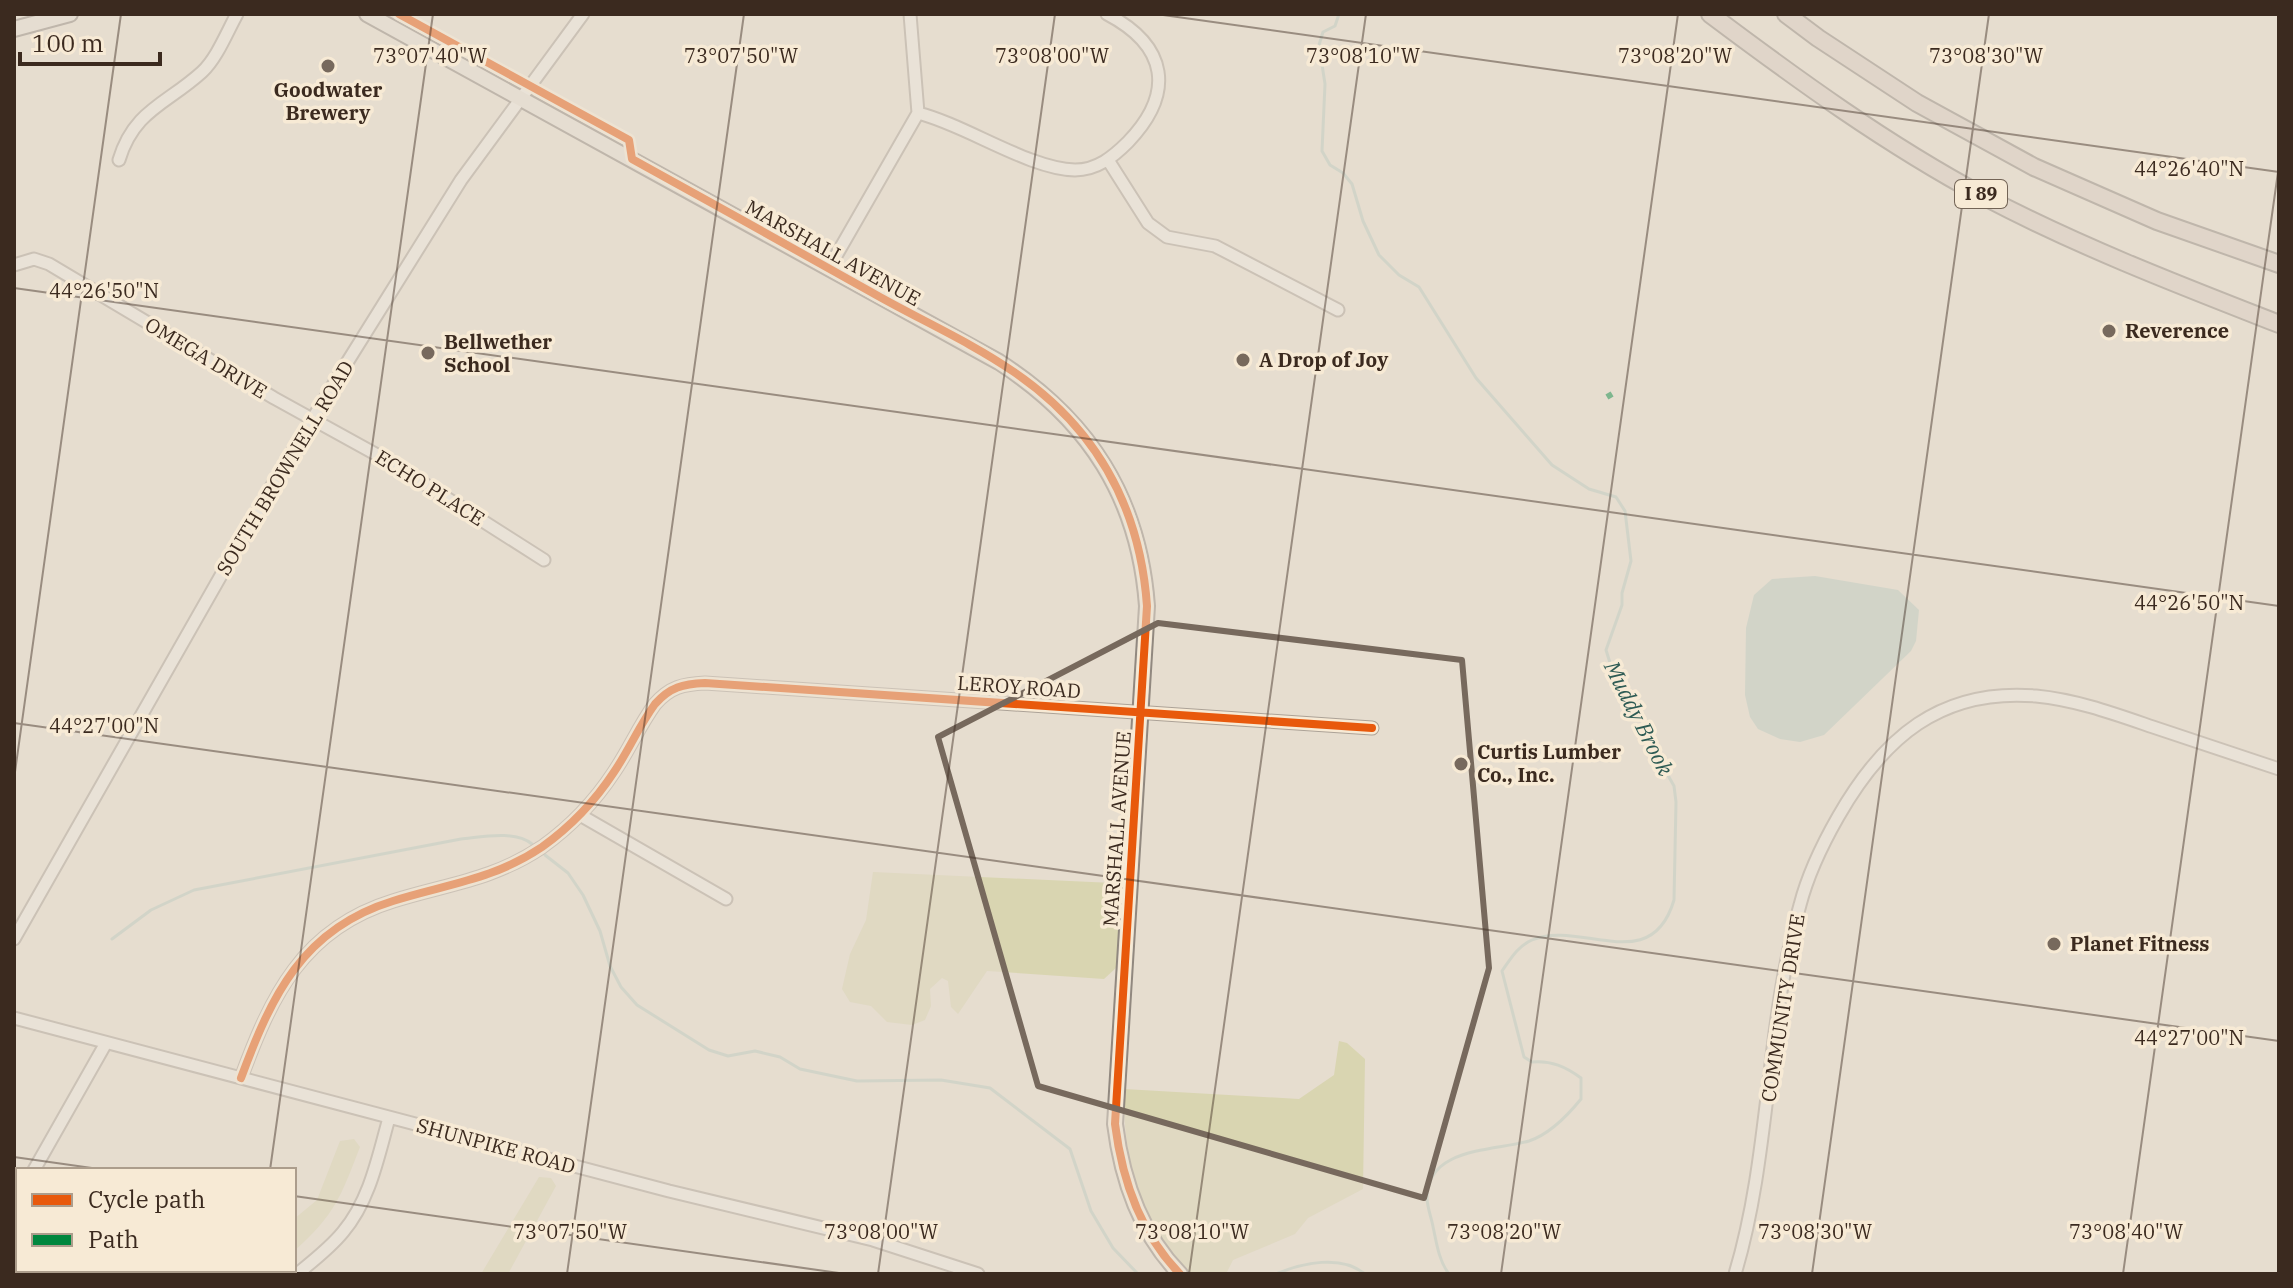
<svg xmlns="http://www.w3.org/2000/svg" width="2293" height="1288" viewBox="0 0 2293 1288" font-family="'IBM Plex Serif',serif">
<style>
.green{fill:#d9d5b1}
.water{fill:#bacbbf}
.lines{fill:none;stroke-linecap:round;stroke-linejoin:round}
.stream{stroke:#bacbbf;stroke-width:3}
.minor-casing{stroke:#aca297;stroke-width:15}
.major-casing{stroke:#91887f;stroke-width:18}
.highway-casing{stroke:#91887f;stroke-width:20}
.minor{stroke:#eee9e1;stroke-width:11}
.major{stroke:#e5ded2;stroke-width:14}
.highway{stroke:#d9cdc0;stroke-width:16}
.quiet{stroke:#00873e;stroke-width:6;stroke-dasharray:12 6;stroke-linecap:butt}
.cycleway-casing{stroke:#f7ead5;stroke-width:13}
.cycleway{stroke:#e8590c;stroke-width:8}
.marked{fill:none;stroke:#77695d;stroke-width:6;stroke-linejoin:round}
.ticks{fill:none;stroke:#3b2a1f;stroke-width:2;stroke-opacity:0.45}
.poi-dot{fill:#77695d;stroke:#f7ead5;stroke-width:3}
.labels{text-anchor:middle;stroke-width:7;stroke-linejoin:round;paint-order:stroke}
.shield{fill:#f7ead5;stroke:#736456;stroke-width:2}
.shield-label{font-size:18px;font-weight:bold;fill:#3b2a1f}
.poi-label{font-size:20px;font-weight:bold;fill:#3b2a1f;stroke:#f7ead5;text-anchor:start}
.street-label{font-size:20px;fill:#3b2a1f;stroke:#f7ead5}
.water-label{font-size:22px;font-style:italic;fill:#2e5b54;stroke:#f7ead5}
.ticks-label{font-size:20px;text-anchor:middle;fill:#3b2a1f;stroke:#f7ead5;stroke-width:7;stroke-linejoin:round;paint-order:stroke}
</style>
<rect width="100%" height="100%" fill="#e6ddcf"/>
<!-- green -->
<path class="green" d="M 873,872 L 1113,883 L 1122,895 L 1117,967 L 1104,979 L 987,971 L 958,1014 L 951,1007 L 948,981 L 942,978 L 930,989 L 931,1006 L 925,1020 L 912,1025 L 887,1022 L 871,1006 L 850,1002 L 842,989 L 850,954 L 866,920 Z
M 1339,1041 L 1347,1043 L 1365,1059 L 1363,1189 L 1308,1218 L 1295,1234 L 1233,1260 L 1226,1274 L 1192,1274 C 1141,1227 1122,1157 1124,1089 L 1299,1099 L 1334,1075 Z
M 354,1139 L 360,1147 C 341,1196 335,1215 294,1251 L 294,1219 L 317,1200 L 340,1141 Z
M 539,1177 L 551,1178 L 556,1186 L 508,1274 L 481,1274 Z
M 107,1270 L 217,1270 L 224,1274 L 108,1274 Z"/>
<!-- water -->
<path class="water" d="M 1815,576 L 1898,590 L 1919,610 L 1916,641 L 1911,651 L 1824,735 L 1800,742 L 1780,739 L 1758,729 L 1750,717 L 1745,695 L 1746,628 L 1754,595 L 1772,579 Z"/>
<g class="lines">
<!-- stream -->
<path class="stream" d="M 1339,14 L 1335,26 L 1323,32 L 1319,45 L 1325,84 L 1322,151 L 1330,165 L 1343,173 L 1352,184 L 1363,221 L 1379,255 L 1399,275 L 1419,287 L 1476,378 L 1552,465 L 1589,489 L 1616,497 L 1625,511 L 1631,561 L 1622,593 L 1622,605 L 1606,650 L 1616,682 L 1637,710 L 1647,738 L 1674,786 L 1676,802 L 1674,900 C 1651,978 1580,919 1532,940 C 1518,946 1511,958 1502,971 L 1524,1057 L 1532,1062 C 1551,1060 1566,1067 1581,1078 L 1581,1099 C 1568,1115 1550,1134 1529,1141 C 1494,1151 1427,1147 1427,1198 C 1427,1205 1430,1214 1432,1222 C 1436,1239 1438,1260 1449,1274
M 545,855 L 568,873 L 583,895 L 600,931 L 610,966 L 621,987 L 637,1005 L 709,1050 L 728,1056 L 755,1051 L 780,1057 L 800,1069 L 857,1081 L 941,1080 L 990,1088 L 1070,1149 L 1091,1211 L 1113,1248 L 1138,1274
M 112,939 L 151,910 L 194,890 L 461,839 C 482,837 515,830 532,844
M 1276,1274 C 1302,1263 1341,1254 1365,1274"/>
<!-- minor casing -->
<g class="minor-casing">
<path id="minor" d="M 918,113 C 966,125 1029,169 1075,170 C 1097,170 1113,157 1128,142 C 1175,93 1168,46 1107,14
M 119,160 C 134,110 167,104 202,72 C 217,58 227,32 237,14
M 1108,160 L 1148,223 L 1167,237 L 1215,246 L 1338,310
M 14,265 L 34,259 L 49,264 L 274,398 L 390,462 L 544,560
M 829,268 L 918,113 L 910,14
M 580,815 L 726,899
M 14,939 L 277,477 L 343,369 L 461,180 L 583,14
M 14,1018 L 669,1191 L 873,1240 L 978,1274
M 241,1078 C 271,997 302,929 393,901 C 447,884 493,880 542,847 C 570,827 595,801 614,772 C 629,750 639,726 655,704 C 670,687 683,684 705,683 L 1372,728
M 34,1170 L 106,1043
M 14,1201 L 18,1196
M 297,1274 C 313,1261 330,1248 343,1232 C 370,1200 378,1157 389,1118
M 1735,1274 C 1771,1154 1765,1026 1800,905 C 1808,874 1822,845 1838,817 C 1883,738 1940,688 2036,696 C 2077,700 2115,714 2153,727 C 2195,741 2237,755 2279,769"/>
</g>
<!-- major casing -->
<g class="major-casing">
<path id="major" d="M 367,14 L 999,362 C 1089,420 1139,498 1147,606 L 1115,1124 C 1122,1180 1140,1233 1180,1274
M 14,29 L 70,14"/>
</g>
<!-- highway casing -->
<g class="highway-casing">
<path id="highway" d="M 1710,14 C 1798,80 1886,144 1983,196 C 2078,246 2179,285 2279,324
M 1786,14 L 1818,38 L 1917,103 L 2034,167 L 2157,221 L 2279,264"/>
</g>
<!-- minor -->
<use href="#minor" class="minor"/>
<!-- major -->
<use href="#major" class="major"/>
<!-- highway -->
<use href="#highway" class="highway"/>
<!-- quiet -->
<path class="quiet" d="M 1608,393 L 1611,398"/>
<!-- cycleway casing -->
<g class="cycleway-casing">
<path id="cycleway" d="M 399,14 L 629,140 L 632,159 C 712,203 791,247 871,292 C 918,319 969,341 1014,372 C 1096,428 1140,507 1147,606 L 1115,1124 C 1122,1180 1140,1233 1180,1274
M 241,1078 C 271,997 302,929 393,901 C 447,884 493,880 542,847 C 570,827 595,801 614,772 C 629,750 639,726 655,704 C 670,687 683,684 705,683 L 1372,728"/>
</g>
<!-- cycleway -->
<use href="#cycleway" class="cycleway"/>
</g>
<!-- marked area -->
<path d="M0 0H2293V1288H0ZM 1158,623 L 1462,660 L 1489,968 L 1424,1198 L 1038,1086 L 938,737 Z" fill="#e6ddcf" fill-opacity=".55" fill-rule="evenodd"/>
<path class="marked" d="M 1158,623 L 1462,660 L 1489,968 L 1424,1198 L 1038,1086 L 938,737 Z"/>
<!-- ticks -->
<path class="ticks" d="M 1156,14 L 2279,172M 14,288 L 2279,606M 14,723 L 2279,1041M 14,779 L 121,14M 14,1157 L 106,1170M 270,1170 L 433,14M 294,1196 L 846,1274M 256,1274 L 256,1270M 567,1274 L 744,14M 878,1274 L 1055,14M 1189,1274 L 1366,14M 1501,1274 L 1678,14M 1812,1274 L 1989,14M 2123,1274 L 2279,165"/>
<!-- markers -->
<g class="poi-dot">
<circle cx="328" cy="66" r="8"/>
<circle cx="2109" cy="331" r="8"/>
<circle cx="428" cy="353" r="8"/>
<circle cx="1243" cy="360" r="8"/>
<circle cx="1461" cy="764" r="8"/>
<circle cx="2054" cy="944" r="8"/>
</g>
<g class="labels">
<!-- shield labels -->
<rect class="shield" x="1955" y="180" width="52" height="28" rx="6"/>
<g class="shield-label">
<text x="1981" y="200">I 89</text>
</g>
<!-- poi labels -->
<g class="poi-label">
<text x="328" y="97" text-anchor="middle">Goodwater<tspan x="328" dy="23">Brewery</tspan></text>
<text x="2125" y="338">Reverence</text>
<text x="444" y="349">Bellwether<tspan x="444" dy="23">School</tspan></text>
<text x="1259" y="367">A Drop of Joy</text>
<text x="1477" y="759">Curtis Lumber<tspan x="1477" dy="23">Co., Inc.</tspan></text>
<text x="2070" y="951">Planet Fitness</text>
</g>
<!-- street labels -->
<g class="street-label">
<text transform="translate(833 253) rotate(29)" y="7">MARSHALL AVENUE</text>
<text transform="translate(206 358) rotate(31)" y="7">OMEGA DRIVE</text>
<text transform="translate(285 468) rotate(-59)" y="7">SOUTH BROWNELL ROAD</text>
<text transform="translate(430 488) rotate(32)" y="7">ECHO PLACE</text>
<text transform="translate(1019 687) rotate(4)" y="7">LEROY ROAD</text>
<text transform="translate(1117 829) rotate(-86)" y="7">MARSHALL AVENUE</text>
<text transform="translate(1783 1008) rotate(-81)" y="7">COMMUNITY DRIVE</text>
<text transform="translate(496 1146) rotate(15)" y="7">SHUNPIKE ROAD</text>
</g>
<!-- water labels -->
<g class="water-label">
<text transform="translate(1639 718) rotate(63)" y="8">Muddy Brook</text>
</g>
</g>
<g class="ticks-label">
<text x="430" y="63">73°07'40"W</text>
<text x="741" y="63">73°07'50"W</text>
<text x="1052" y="63">73°08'00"W</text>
<text x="1363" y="63">73°08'10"W</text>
<text x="1675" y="63">73°08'20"W</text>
<text x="1986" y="63">73°08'30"W</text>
<text x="2189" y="176">44°26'40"N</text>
<text x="104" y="298">44°26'50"N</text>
<text x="2189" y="610">44°26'50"N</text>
<text x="104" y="733">44°27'00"N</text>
<text x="2189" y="1045">44°27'00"N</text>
<text x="570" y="1239">73°07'50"W</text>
<text x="881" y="1239">73°08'00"W</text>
<text x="1192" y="1239">73°08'10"W</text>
<text x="1504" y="1239">73°08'20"W</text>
<text x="1815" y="1239">73°08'30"W</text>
<text x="2126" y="1239">73°08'40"W</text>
</g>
<!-- border -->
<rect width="2293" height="1288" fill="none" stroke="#3b2a1f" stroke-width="32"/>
<!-- legend -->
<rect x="16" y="1168" width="280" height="104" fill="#f7ead5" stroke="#ac9d8c" stroke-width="2"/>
<rect x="32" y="1194" width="40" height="12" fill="#e8590c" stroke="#ac9d8c" stroke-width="2"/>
<text x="88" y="1208" font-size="24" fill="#3b2a1f">Cycle path</text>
<rect x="32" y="1234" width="40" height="12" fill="#00873e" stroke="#ac9d8c" stroke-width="2"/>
<text x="88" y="1248" font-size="24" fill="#3b2a1f">Path</text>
<!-- scale -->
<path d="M20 52v12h140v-12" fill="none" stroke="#3b2a1f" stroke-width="4"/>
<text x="32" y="52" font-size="24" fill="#3b2a1f" stroke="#f7ead5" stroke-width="6" paint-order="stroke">100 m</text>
</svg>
